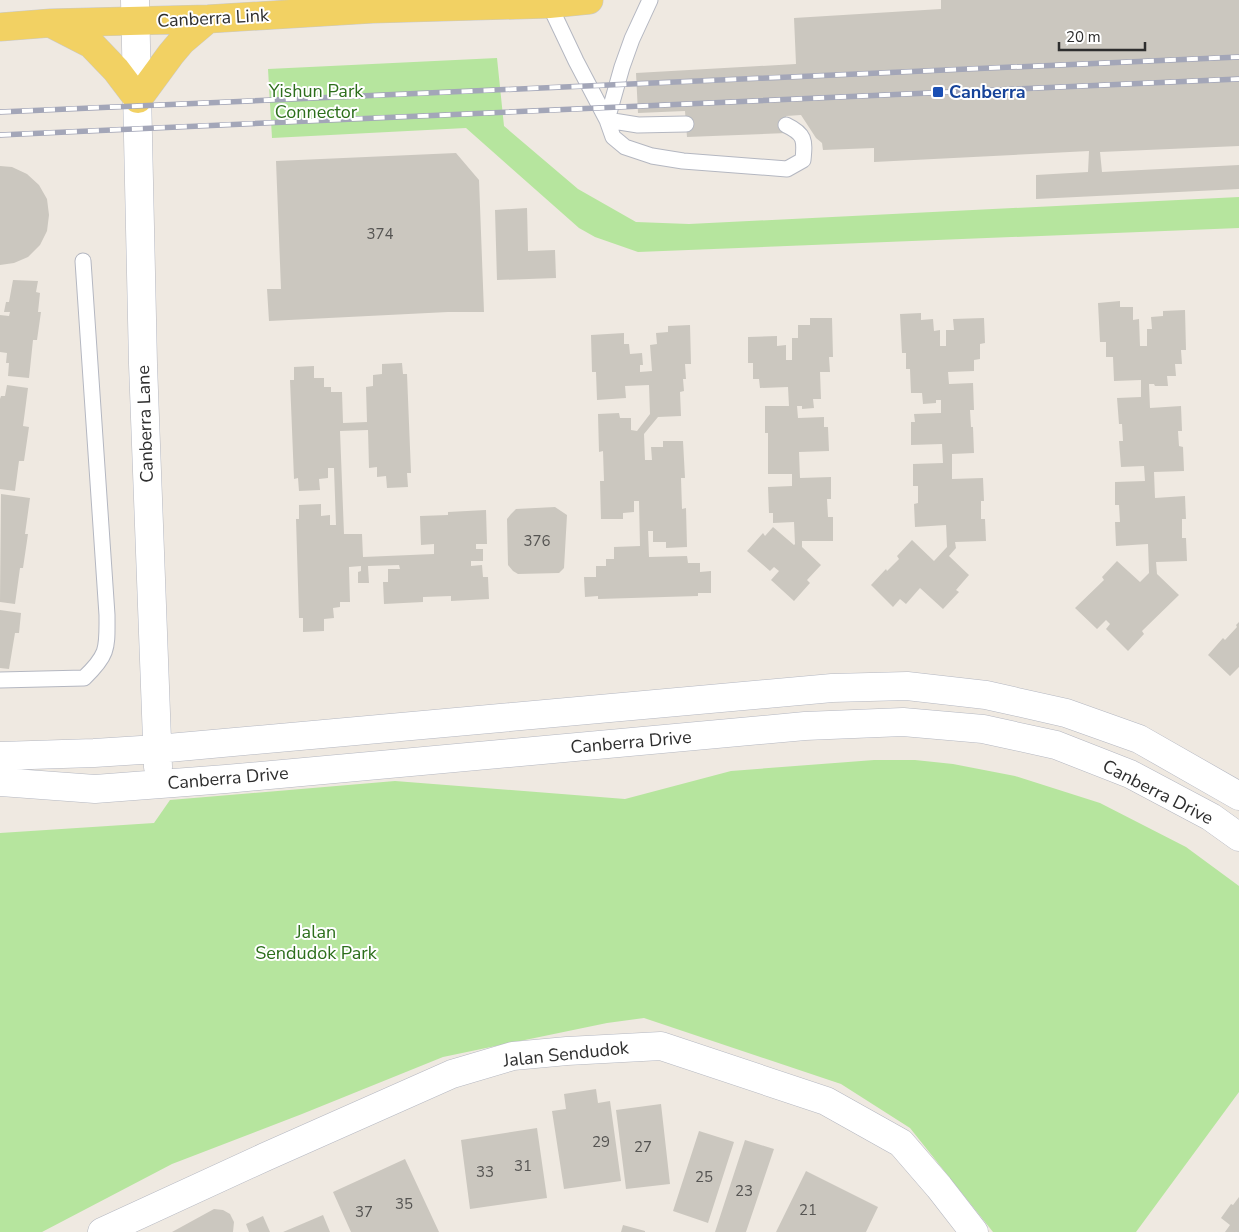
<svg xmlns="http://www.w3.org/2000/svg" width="1239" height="1232" viewBox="0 0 1239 1232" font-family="'Nunito Sans',sans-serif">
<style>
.green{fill:#b6e59e}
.building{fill:#cbc7bf}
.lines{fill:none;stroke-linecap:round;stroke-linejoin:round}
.service-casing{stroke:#b4b7c1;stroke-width:17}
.minor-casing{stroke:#b4b7c1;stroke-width:29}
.primary-casing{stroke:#c9c9c9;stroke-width:29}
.service{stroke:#fff;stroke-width:15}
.minor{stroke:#fff;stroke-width:28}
.primary{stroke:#f2d163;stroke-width:28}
.rail-casing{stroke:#a3a6b8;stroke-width:5.5}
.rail{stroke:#fff;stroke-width:4;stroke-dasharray:11;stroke-linecap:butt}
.transit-dot{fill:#1a4fb4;stroke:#fff;stroke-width:2}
.labels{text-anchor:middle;stroke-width:4;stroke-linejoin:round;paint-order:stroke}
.number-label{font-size:15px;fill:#555452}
.street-label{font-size:18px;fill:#2e2e2e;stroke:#fff}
.park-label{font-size:18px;fill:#2c6e1b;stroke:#fff}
.transit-label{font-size:18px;font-weight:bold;fill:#164399;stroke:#fff;text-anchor:start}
</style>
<rect width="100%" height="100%" fill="#efe9e1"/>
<!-- green -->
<path class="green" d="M 497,58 L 504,126 L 578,189 L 636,222 L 689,224 L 1239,197 L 1239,228 L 638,252 L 595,237 L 579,228 L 466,128 L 272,138 L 268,69 Z
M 874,760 L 915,760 L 953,764 L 1015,776 L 1100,803 L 1186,847 L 1239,886 L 1239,1092 L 1136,1232 L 993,1232 L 910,1128 L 841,1084 L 644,1018 L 607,1023 L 443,1057 L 302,1114 L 172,1164 L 42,1232 L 0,1232 L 0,833 L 154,823 L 170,800 L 395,781 L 625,799 L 731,771 Z"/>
<!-- building -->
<path class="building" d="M 941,0 L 1239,0 L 1239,146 L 1100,152 L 1102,172 L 1239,165 L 1239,189 L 1036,199 L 1036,175 L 1088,172 L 1089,151 L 874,162 L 874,148 L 823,150 L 822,143 L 816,138 L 801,115 L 786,116 L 787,133 L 687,137 L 685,111 L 638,113 L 636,73 L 796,64 L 794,18 L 941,9 Z
M 456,153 L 479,180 L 484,312 L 448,312 L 269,321 L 267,289 L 281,289 L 276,161 Z
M 0,166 L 12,167 L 27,174 L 39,185 L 47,199 L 49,215 L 47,231 L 40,245 L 28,257 L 14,263 L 0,265 Z
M 527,208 L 528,251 L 555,250 L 556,278 L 497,280 L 495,210 Z
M 13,280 L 38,281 L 36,292 L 40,293 L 38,312 L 41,312 L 37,340 L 33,340 L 29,378 L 8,376 L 9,363 L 6,363 L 7,353 L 0,352 L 0,315 L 9,316 L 10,312 L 4,312 L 6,302 L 9,302 Z
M 1120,301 L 1120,307 L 1133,307 L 1133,320 L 1139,319 L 1140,346 L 1147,346 L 1147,329 L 1152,329 L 1151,317 L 1163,316 L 1163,311 L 1185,310 L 1186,350 L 1181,350 L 1182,364 L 1175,364 L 1176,376 L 1167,376 L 1168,386 L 1155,386 L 1154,384 L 1149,384 L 1150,408 L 1181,406 L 1182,431 L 1178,431 L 1179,446 L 1183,447 L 1184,471 L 1154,472 L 1155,498 L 1185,496 L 1186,519 L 1182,519 L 1182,538 L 1186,538 L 1187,561 L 1156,562 L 1157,574 L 1179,595 L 1142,631 L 1144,634 L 1128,651 L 1106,629 L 1110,624 L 1106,620 L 1097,629 L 1075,608 L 1104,580 L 1102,577 L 1117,561 L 1140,582 L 1149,573 L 1148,544 L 1116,546 L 1115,522 L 1120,522 L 1119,505 L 1115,505 L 1115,482 L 1145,481 L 1144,466 L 1121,467 L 1119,441 L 1123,441 L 1122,424 L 1119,424 L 1117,398 L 1141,397 L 1141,380 L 1114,381 L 1113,357 L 1106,357 L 1106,342 L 1100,342 L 1098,303 Z
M 921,313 L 921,320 L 933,319 L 934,331 L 940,330 L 940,346 L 946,346 L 946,330 L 954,330 L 953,319 L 984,318 L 985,343 L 980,344 L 980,359 L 974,360 L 974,371 L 948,372 L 949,384 L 973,383 L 974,410 L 970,410 L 971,427 L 973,427 L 974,453 L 952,454 L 952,479 L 983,478 L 984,501 L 981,501 L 981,519 L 985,519 L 986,541 L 955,542 L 956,548 L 949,556 L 969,575 L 956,590 L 959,592 L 943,609 L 920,588 L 906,604 L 900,599 L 893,607 L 871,585 L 886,569 L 887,571 L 899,559 L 897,556 L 912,540 L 934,561 L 947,547 L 946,525 L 915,527 L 914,504 L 918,503 L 918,486 L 913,486 L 913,464 L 943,463 L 942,444 L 911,445 L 911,422 L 915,422 L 914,414 L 941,413 L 941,400 L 936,400 L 936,403 L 923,404 L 922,393 L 911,393 L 910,369 L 906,369 L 906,353 L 902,353 L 900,314 Z
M 810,318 L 832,318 L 833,357 L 829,357 L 830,372 L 820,372 L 821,399 L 813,399 L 814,408 L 802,409 L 802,406 L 797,406 L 798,418 L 824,417 L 824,427 L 828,427 L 829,451 L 799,452 L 800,478 L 831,477 L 831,499 L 827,499 L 828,517 L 833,517 L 833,541 L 802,541 L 802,547 L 821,565 L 807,580 L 810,583 L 794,601 L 771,580 L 779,571 L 774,567 L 770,571 L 747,551 L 763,533 L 765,536 L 773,527 L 794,545 L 795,544 L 794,522 L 773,523 L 773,513 L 769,513 L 768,487 L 792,486 L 792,474 L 768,474 L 768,433 L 765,433 L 765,406 L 789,406 L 788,387 L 760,388 L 759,379 L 753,379 L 753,363 L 748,363 L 748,337 L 777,336 L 777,346 L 786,345 L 786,360 L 792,360 L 792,338 L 798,338 L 798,325 L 810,325 Z
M 690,325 L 691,364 L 685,364 L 686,379 L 683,379 L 684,391 L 680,392 L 681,416 L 658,417 L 644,434 L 645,460 L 652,460 L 651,447 L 663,447 L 663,441 L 683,441 L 685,478 L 681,478 L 682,509 L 686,508 L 687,547 L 666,548 L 666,542 L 653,542 L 653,531 L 648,531 L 649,557 L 687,556 L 688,563 L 700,563 L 700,572 L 711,571 L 711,593 L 698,593 L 698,596 L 598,599 L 598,596 L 585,597 L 584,577 L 596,577 L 596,566 L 606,566 L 606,559 L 614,559 L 614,547 L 640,546 L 639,501 L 634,501 L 634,512 L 623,513 L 623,519 L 601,519 L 600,481 L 604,481 L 603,451 L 599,452 L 598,414 L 619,413 L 620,418 L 631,418 L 631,430 L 637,431 L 650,414 L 649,385 L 625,386 L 626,398 L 597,400 L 596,372 L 592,372 L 591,335 L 624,333 L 624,344 L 629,344 L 630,354 L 642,353 L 643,365 L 640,365 L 640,372 L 652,371 L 650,345 L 657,344 L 656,333 L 668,332 L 668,326 Z
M 402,363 L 403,374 L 407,374 L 411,473 L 407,473 L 408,487 L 387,488 L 386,476 L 377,477 L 377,467 L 369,468 L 368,430 L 340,431 L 344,534 L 362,534 L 363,557 L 434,554 L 434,544 L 421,545 L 420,516 L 448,515 L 448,512 L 486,510 L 487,544 L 476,544 L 476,549 L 483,549 L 483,561 L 471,561 L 471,566 L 482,565 L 483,577 L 488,577 L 489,599 L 451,601 L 451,596 L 423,597 L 423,602 L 384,604 L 383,582 L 388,582 L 388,569 L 400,569 L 399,565 L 368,566 L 369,583 L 358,583 L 358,572 L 361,571 L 361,566 L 349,567 L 350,602 L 340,602 L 340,607 L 333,608 L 334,618 L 324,619 L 324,631 L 303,632 L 303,618 L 299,618 L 296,519 L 299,519 L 299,505 L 321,504 L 321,516 L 330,515 L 330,525 L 336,525 L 334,468 L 328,468 L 328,478 L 319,479 L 320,490 L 299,491 L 298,478 L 294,479 L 290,380 L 294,380 L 294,367 L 314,366 L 314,378 L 324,378 L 324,387 L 331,387 L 331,392 L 342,392 L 343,423 L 367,422 L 366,387 L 373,386 L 373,375 L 382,374 L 382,364 Z
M 7,385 L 28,388 L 23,426 L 29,427 L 24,461 L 19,461 L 15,491 L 0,489 L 0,399 L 1,396 L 5,396 Z
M 1,494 L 30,498 L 25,534 L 28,534 L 23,568 L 20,568 L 15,604 L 0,602 Z
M 555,507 L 567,515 L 564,568 L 559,573 L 518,574 L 513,571 L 508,565 L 507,519 L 511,514 L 516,509 Z
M 0,610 L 21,613 L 19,633 L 15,633 L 9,669 L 0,668 Z
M 1239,622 L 1239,667 L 1230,676 L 1208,655 L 1223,638 L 1225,640 L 1237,627 L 1236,625 Z
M 596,1089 L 598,1103 L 610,1101 L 621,1181 L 564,1189 L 552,1111 L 566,1109 L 564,1094 Z
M 661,1104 L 670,1184 L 626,1189 L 616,1110 Z
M 537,1128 L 547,1198 L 470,1209 L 461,1140 Z
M 699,1131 L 734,1142 L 708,1223 L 673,1211 Z
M 745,1140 L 774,1149 L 746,1232 L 715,1232 Z
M 405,1159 L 439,1232 L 351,1232 L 333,1192 Z
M 806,1171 L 878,1207 L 866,1232 L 776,1232 Z
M 1239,1197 L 1239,1232 L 1225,1232 L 1230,1225 L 1221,1218 L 1231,1204 L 1233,1205 Z
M 214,1209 L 223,1210 L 230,1214 L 234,1222 L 233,1232 L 172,1232 Z
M 323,1215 L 330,1232 L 283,1232 Z
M 263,1216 L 270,1232 L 249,1232 L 246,1224 Z
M 623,1225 L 645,1231 L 645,1232 L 621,1232 Z"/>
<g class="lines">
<!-- service casing -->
<g class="service-casing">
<path id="service" d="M 549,4 L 576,61 L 607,120 L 613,137 L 625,147 L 652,156 L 683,161 L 787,169 L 803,160 C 805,140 805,134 786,125
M 607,120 L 622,67 L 632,39 L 650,0
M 607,120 L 638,125 L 686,124
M 0,680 L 84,678 C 109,654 107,648 107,615 L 83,261"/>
</g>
<!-- minor casing -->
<g class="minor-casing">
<path id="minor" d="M 135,0 L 143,364 L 158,767
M 0,756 L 94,753 L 157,749 L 832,688 L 907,686 L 986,695 L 1066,713 L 1139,739 L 1239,796
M 0,782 L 95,789 L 226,779 L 805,726 L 903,722 L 983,729 L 1056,745 L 1130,774 L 1211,817 L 1239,837
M 102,1232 L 265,1157 L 452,1074 L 513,1056 L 567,1051 L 661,1046 L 826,1101 L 901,1143 L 939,1187 L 974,1232"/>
</g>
<!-- primary casing -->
<g class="primary-casing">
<path id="primary" d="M 54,25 L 91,44 L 116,70 L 138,99 L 171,54 L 182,41 L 208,19
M 0,27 L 51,23 L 208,19 L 372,9 L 549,4 L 589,0"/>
</g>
<!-- service -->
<use href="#service" class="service"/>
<!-- minor -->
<use href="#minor" class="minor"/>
<!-- primary -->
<use href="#primary" class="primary"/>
<!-- rail casing -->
<g class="rail-casing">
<path id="rail" d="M 0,112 L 1239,57
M 0,135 L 1239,79"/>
</g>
<!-- rail -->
<use href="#rail" class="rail"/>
</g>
<!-- markers -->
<rect class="transit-dot" x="932" y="86" width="12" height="12" rx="2.5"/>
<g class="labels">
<!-- number labels -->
<g class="number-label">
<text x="380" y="239">374</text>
<text x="537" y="546">376</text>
<text x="601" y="1147">29</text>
<text x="643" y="1152">27</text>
<text x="523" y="1171">31</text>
<text x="485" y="1177">33</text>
<text x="704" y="1182">25</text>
<text x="744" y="1196">23</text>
<text x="404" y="1209">35</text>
<text x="808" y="1215">21</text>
<text x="364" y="1217">37</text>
</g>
<!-- street labels -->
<g class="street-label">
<text transform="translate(213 18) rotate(-3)" y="6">Canberra Link</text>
<text transform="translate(145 424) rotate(-92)" y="6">Canberra Lane</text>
<text transform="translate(631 742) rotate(-5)" y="6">Canberra Drive</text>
<text transform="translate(228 778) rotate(-5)" y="6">Canberra Drive</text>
<text transform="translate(1158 792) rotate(27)" y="6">Canberra Drive</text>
<text transform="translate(566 1054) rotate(-6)" y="6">Jalan Sendudok</text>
</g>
<!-- park labels -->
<g class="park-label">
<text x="316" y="97">Yishun Park<tspan x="316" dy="21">Connector</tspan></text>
<text x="316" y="938">Jalan<tspan x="316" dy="21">Sendudok Park</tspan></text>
</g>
<!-- transit labels -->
<g class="transit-label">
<text x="949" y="98">Canberra</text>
</g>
</g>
<!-- scale -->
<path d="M1059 42v8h86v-8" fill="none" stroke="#2e2e2e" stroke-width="2.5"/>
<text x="1066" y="42" font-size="15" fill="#2e2e2e" stroke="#ffffff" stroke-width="4" paint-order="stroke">20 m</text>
</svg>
